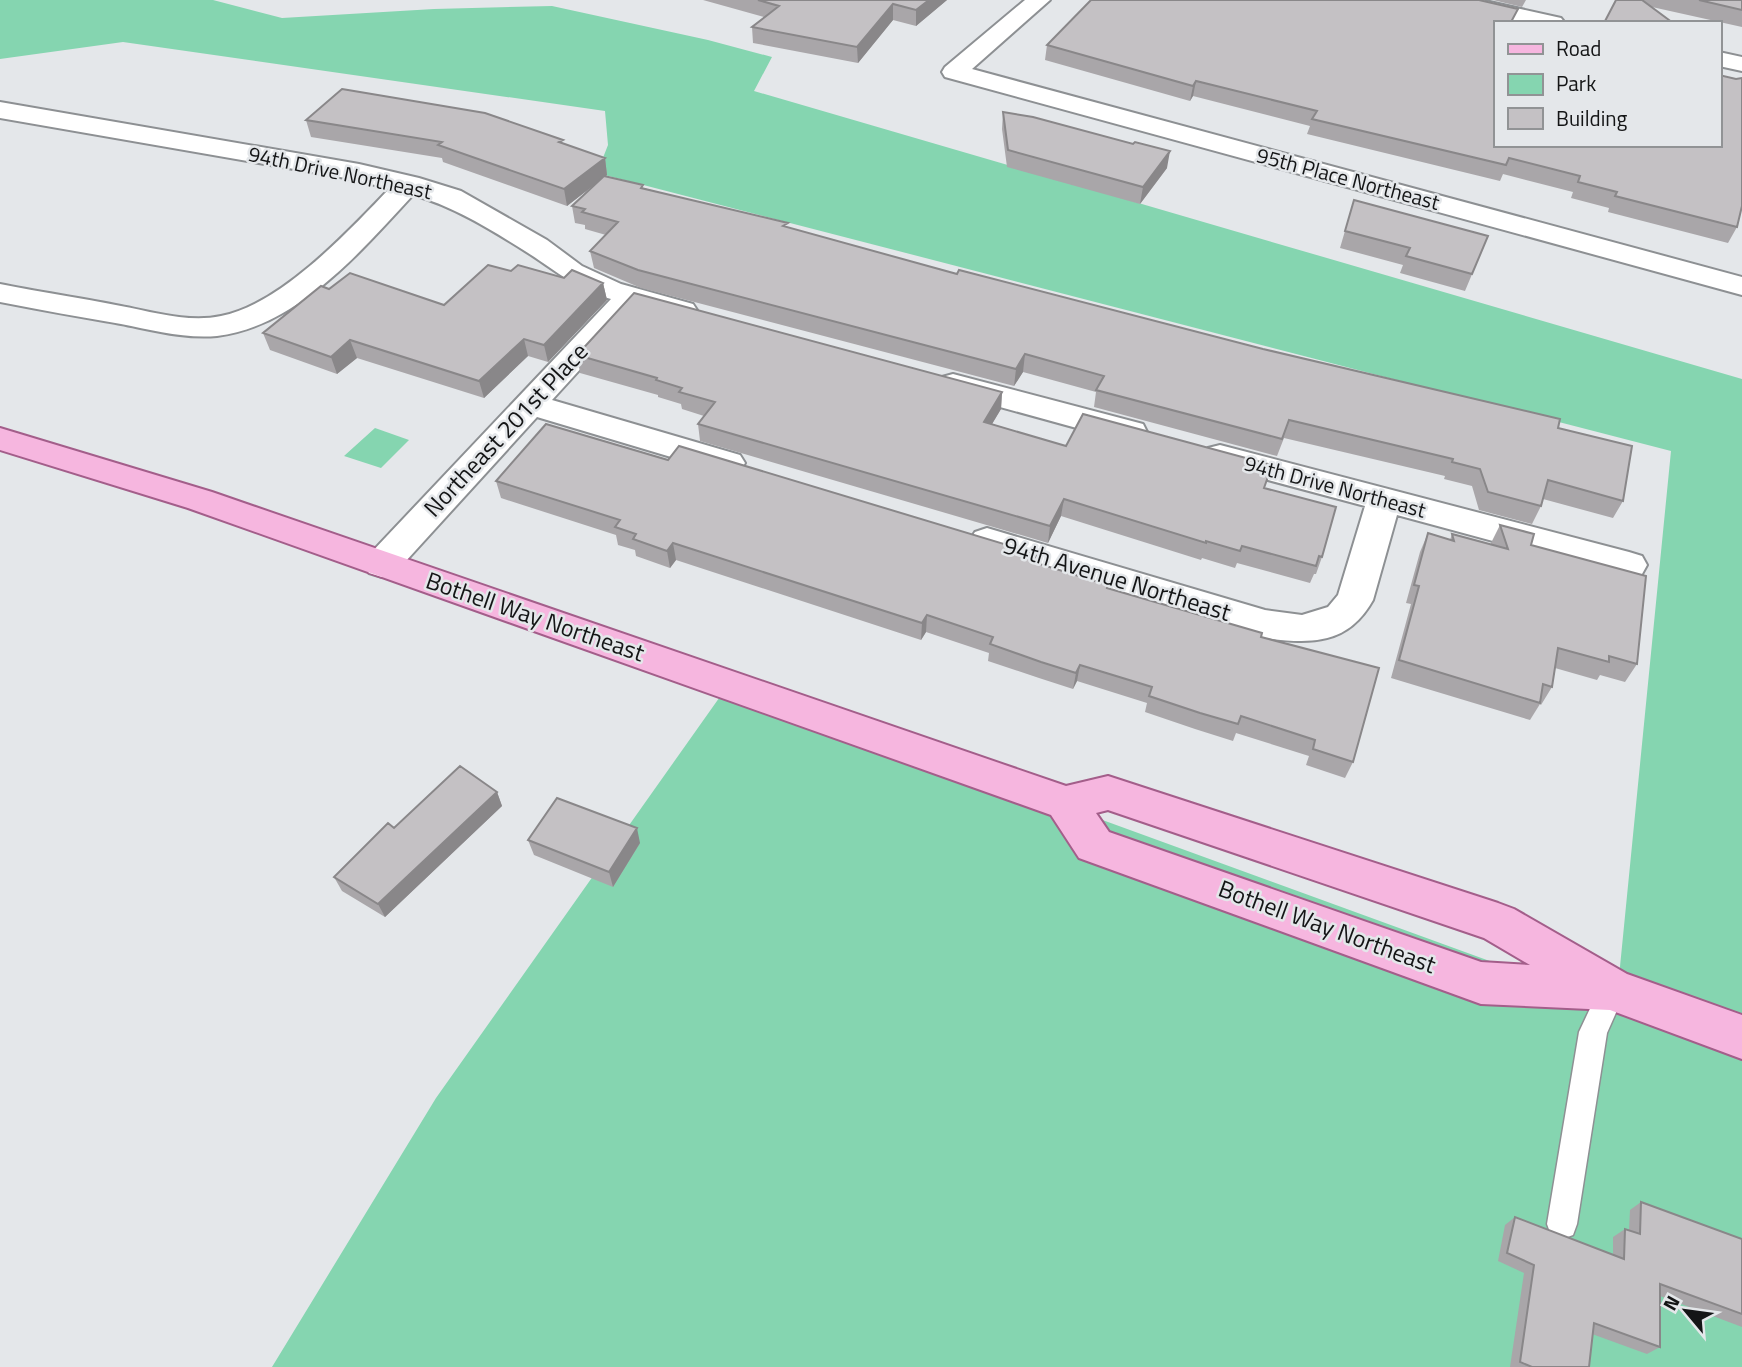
<svg xmlns="http://www.w3.org/2000/svg" width="1742" height="1367" viewBox="0 0 1742 1367" font-family="'Titillium Web',sans-serif">
<style>
.green{fill:#85d5b0}
.lines{fill:none;stroke-linecap:round;stroke-linejoin:round}
.lane-casing{stroke:#8d9093;stroke-width:3}
.street-casing{stroke:#8d9093;stroke-width:4}
.primary-casing{stroke:#a35e8a;stroke-width:4}
.lane{fill:#fff;fill-rule:evenodd}
.street{fill:#fff;fill-rule:evenodd}
.primary{fill:#f6b6df;fill-rule:evenodd}
.wall{fill:#a9a6a9}
.shaded-wall{fill:#898789}
.building{fill:#c4c1c4;stroke:#898789;stroke-width:2}
.labels{text-anchor:middle;stroke-width:5;stroke-linejoin:round;paint-order:stroke}
.far-street-label{font-size:21px;fill:#141516;stroke:#e4e7ea}
.street-label{font-size:24px;fill:#141516;stroke:#e4e7ea}
</style>
<rect width="100%" height="100%" fill="#e4e7ea"/>
<!-- green -->
<path class="green" d="M 0,0 L 213,0 L 282,18 L 434,9 L 552,6 L 708,40 L 772,57 L 754,91 L 1742,379 L 1742,1367 L 272,1367 L 436,1098 L 729,684 L 1616,1007 L 1671,451 L 597,173 L 608,145 L 605,111 L 123,42 L 0,59 Z
M 375,428 L 409,440 L 381,468 L 344,456 Z"/>
<g class="lines">
<!-- lane casing -->
<g class="lane-casing">
<path id="lane" d="M 1613,978 L 1623,981 L 1626,990 L 1607,1033 L 1577,1224 L 1573,1235 L 1562,1239 L 1551,1235 L 1547,1224 L 1579,1032 L 1603,981 Z"/>
</g>
<!-- street casing -->
<g class="street-casing">
<path id="street" d="M 1025,0 L 1050,0 L 972,69 L 1742,277 L 1742,295 L 945,77 L 942,72 L 945,67 Z
M 1439,0 L 1481,0 L 1561,18 L 1565,23 L 1521,23 L 1442,5 Z
M 1719,52 L 1742,57 L 1742,71 L 1719,66 Z
M 0,102 L 359,164 L 419,178 L 461,191 L 547,240 L 582,266 L 621,284 L 693,304 L 697,310 L 693,316 L 682,319 L 637,307 L 552,400 L 740,455 L 745,463 L 740,471 L 728,474 L 537,417 L 395,573 L 382,577 L 369,573 L 364,564 L 369,555 L 611,299 C 576,289 555,270 525,251 C 490,229 453,206 413,195 C 361,251 298,326 217,336 C 185,339 152,330 121,324 C 81,317 40,310 0,302 L 0,284 C 40,292 81,298 121,306 C 153,312 189,323 221,316 C 280,305 349,231 389,189 L 357,180 L 0,118 Z
M 953,374 L 1143,424 L 1147,432 L 1143,440 L 1131,443 L 942,391 L 937,384 L 942,377 Z
M 1220,445 L 1629,552 L 1642,556 L 1647,565 L 1642,574 L 1629,578 L 1397,515 L 1373,600 C 1348,645 1311,644 1265,638 L 975,550 L 969,541 L 975,532 L 987,528 L 1265,610 L 1302,615 L 1328,607 L 1338,595 L 1365,506 L 1208,464 L 1203,456 L 1208,448 Z"/>
</g>
<!-- primary casing -->
<g class="primary-casing">
<path id="primary" d="M 0,428 L 212,492 L 1066,786 L 1108,776 L 1498,903 L 1514,909 L 1627,974 L 1742,1015 L 1742,1059 L 1610,1010 L 1481,1004 L 1079,858 L 1051,815 L 188,508 L 0,450 ZM 1108,810 L 1484,938 L 1530,965 L 1481,962 L 1109,832 L 1096,813 Z"/>
</g>
<!-- lane -->
<use href="#lane" class="lane"/>
<!-- street -->
<use href="#street" class="street"/>
<!-- primary -->
<use href="#primary" class="primary"/>
</g>
<!-- wall -->
<path class="wall" d="M 703,0 L 947,0 L 916,26 L 893,20 L 858,63 L 753,43 L 752,27 L 764,17 Z
M 1493,0 L 1526,0 L 1522,7 Z
M 1616,0 L 1742,0 L 1742,27 L 1652,7 Z
M 1514,22 L 1737,227 L 1728,243 L 1608,212 L 1609,208 L 1571,198 L 1573,192 L 1503,174 L 1500,181 L 1307,134 L 1310,126 L 1193,96 L 1190,101 L 1045,60 L 1047,45 Z
M 1003,112 L 1167,168 L 1140,204 L 1007,167 L 1002,129 Z
M 306,120 L 564,144 L 605,158 L 607,175 L 606,176 L 644,188 L 957,274 L 1558,428 L 1623,501 L 1613,518 L 1543,499 L 1541,506 L 1532,524 L 1479,510 L 1472,486 L 1444,479 L 1445,476 L 1284,438 L 1277,456 L 1094,407 L 1096,392 L 1023,372 L 1014,386 L 641,288 L 594,268 L 590,251 L 606,235 L 585,229 L 585,225 L 575,223 L 572,206 L 594,185 L 567,206 L 443,162 L 442,158 L 311,137 Z
M 1354,200 L 1488,236 L 1465,291 L 1400,273 L 1403,265 L 1340,248 Z
M 511,271 L 603,283 L 607,300 L 548,362 L 528,356 L 484,398 L 357,358 L 337,374 L 270,350 L 263,333 L 329,289 L 444,305 Z
M 577,355 L 1002,392 L 1001,409 L 992,424 L 1066,446 L 1265,488 L 1322,557 L 1316,574 L 1314,574 L 1310,583 L 1237,563 L 1235,568 L 1202,558 L 1201,560 L 1061,516 L 1048,543 L 700,441 L 698,424 L 704,416 L 682,409 L 681,404 L 658,397 L 658,395 L 580,373 Z
M 668,460 L 1035,563 L 1108,588 L 1261,637 L 1353,762 L 1345,778 L 1306,765 L 1309,756 L 1236,733 L 1233,741 L 1195,729 L 1145,712 L 1147,703 L 1077,681 L 1073,689 L 1039,678 L 988,661 L 989,653 L 926,632 L 921,640 L 676,560 L 670,568 L 636,556 L 635,550 L 618,545 L 616,535 L 501,498 L 496,481 Z
M 1500,525 L 1531,545 L 1637,664 L 1625,682 L 1600,675 L 1597,680 L 1555,668 L 1552,687 L 1541,705 L 1540,704 L 1530,720 L 1391,678 L 1411,604 L 1406,603 L 1420,552 L 1428,533 L 1450,540 L 1452,534 L 1491,545 L 1491,543 Z
M 497,792 L 502,806 L 385,917 L 342,891 L 334,877 L 394,828 Z
M 528,840 L 640,843 L 613,887 L 534,855 Z
M 1641,1202 L 1742,1239 L 1742,1327 L 1660,1296 L 1660,1347 L 1647,1354 L 1592,1334 L 1589,1367 L 1510,1367 L 1524,1273 L 1498,1261 L 1505,1225 L 1515,1217 L 1613,1255 L 1613,1237 L 1625,1229 L 1629,1230 L 1630,1210 Z"/>
<!-- shaded-wall -->
<path class="shaded-wall" d="M 929,0 L 947,0 L 916,26 L 916,10 Z
M 893,4 L 893,20 L 858,63 L 857,47 Z
M 1196,81 L 1193,96 L 1190,101 L 1193,86 Z
M 1170,151 L 1167,168 L 1140,204 L 1143,187 Z
M 605,158 L 607,175 L 567,206 L 564,189 Z
M 603,283 L 607,300 L 548,362 L 544,345 Z
M 524,339 L 528,356 L 484,398 L 479,381 Z
M 350,340 L 357,358 L 337,374 L 331,357 Z
M 1025,354 L 1023,372 L 1014,386 L 1016,369 Z
M 1002,392 L 1001,409 L 983,439 L 984,422 Z
M 1064,499 L 1061,516 L 1048,543 L 1050,526 Z
M 673,543 L 676,560 L 670,568 L 667,551 Z
M 927,615 L 926,632 L 921,640 L 922,623 Z
M 1080,665 L 1077,681 L 1073,689 L 1076,673 Z
M 497,792 L 502,806 L 385,917 L 378,904 Z
M 637,828 L 640,843 L 613,887 L 609,872 Z"/>
<!-- building -->
<path class="building" d="M 758,0 L 929,0 L 916,10 L 893,4 L 857,47 L 752,27 L 779,6 Z
M 1091,0 L 1479,0 L 1518,9 L 1511,22 L 1516,23 L 1495,23 L 1495,145 L 1719,145 L 1719,75 L 1736,79 L 1742,78 L 1742,206 L 1737,227 L 1615,196 L 1617,192 L 1578,182 L 1580,176 L 1509,158 L 1506,165 L 1312,119 L 1317,111 L 1196,81 L 1193,86 L 1047,45 Z
M 1616,0 L 1642,0 L 1673,23 L 1604,23 Z
M 1699,0 L 1742,0 L 1742,10 Z
M 342,89 L 485,113 L 563,140 L 559,142 L 605,158 L 564,189 L 438,145 L 442,142 L 306,120 Z
M 1003,112 L 1033,117 L 1133,144 L 1135,142 L 1170,151 L 1143,187 L 1008,150 Z
M 604,176 L 643,185 L 641,188 L 788,223 L 783,226 L 957,274 L 959,270 L 1263,349 L 1560,419 L 1558,428 L 1632,446 L 1623,501 L 1548,480 L 1541,506 L 1488,492 L 1480,469 L 1452,462 L 1453,459 L 1289,420 L 1282,439 L 1096,390 L 1104,376 L 1025,354 L 1016,369 L 638,270 L 590,251 L 618,222 L 582,212 L 585,209 L 572,206 Z
M 1354,200 L 1488,236 L 1472,274 L 1406,256 L 1410,248 L 1345,231 Z
M 488,265 L 511,271 L 518,265 L 564,278 L 572,270 L 603,283 L 544,345 L 524,339 L 479,381 L 350,340 L 331,357 L 263,333 L 321,286 L 329,289 L 350,273 L 444,305 Z
M 634,293 L 1002,392 L 984,422 L 1066,446 L 1083,414 L 1272,465 L 1264,488 L 1336,507 L 1322,557 L 1319,556 L 1316,566 L 1242,546 L 1240,551 L 1206,541 L 1206,543 L 1064,499 L 1050,526 L 698,424 L 715,402 L 679,392 L 682,388 L 656,380 L 657,378 L 577,355 Z
M 546,424 L 668,460 L 679,446 L 1037,554 L 1033,562 L 1108,585 L 1107,588 L 1262,633 L 1261,637 L 1379,668 L 1353,762 L 1313,749 L 1315,740 L 1241,716 L 1238,724 L 1200,713 L 1149,696 L 1152,687 L 1080,665 L 1076,673 L 1041,662 L 990,644 L 993,637 L 927,615 L 922,623 L 673,543 L 667,551 L 633,539 L 636,534 L 615,527 L 620,520 L 496,481 Z
M 1500,525 L 1534,534 L 1531,545 L 1646,576 L 1637,664 L 1609,656 L 1609,662 L 1558,648 L 1552,687 L 1543,684 L 1540,703 L 1399,660 L 1419,586 L 1414,585 L 1428,533 L 1454,541 L 1452,534 L 1508,549 Z
M 460,766 L 497,792 L 378,904 L 334,877 L 388,823 L 394,828 Z
M 557,798 L 637,828 L 609,872 L 528,840 Z
M 1641,1202 L 1742,1239 L 1742,1314 L 1660,1284 L 1660,1347 L 1594,1323 L 1589,1367 L 1532,1367 L 1520,1362 L 1534,1265 L 1507,1253 L 1515,1217 L 1624,1259 L 1625,1229 L 1640,1234 Z"/>
<g class="labels">
<!-- far-street labels -->
<g class="far-street-label">
<text transform="translate(340 173) rotate(12)" y="7">94th Drive Northeast</text>
<text transform="translate(1348 179) rotate(15)" y="7">95th Place Northeast</text>
<text transform="translate(1335 487) rotate(15)" y="7">94th Drive Northeast</text>
</g>
<!-- street labels -->
<g class="street-label">
<text transform="translate(506 430) rotate(-47)" y="8">Northeast 201st Place</text>
<text transform="translate(1117 579) rotate(17)" y="8">94th Avenue Northeast</text>
<text transform="translate(535 617) rotate(19)" y="8">Bothell Way Northeast</text>
<text transform="translate(1327 927) rotate(20)" y="8">Bothell Way Northeast</text>
</g>
</g>
<!-- legend -->
<rect x="1494" y="21" width="228" height="126" fill="#e4e7ea" stroke="#919395" stroke-width="2"/>
<rect x="1508" y="44" width="35" height="10" fill="#f6b6df" stroke="#919395" stroke-width="2"/>
<text x="1556" y="56" font-size="21" fill="#141516">Road</text>
<rect x="1508" y="74" width="35" height="21" fill="#85d5b0" stroke="#919395" stroke-width="2"/>
<text x="1556" y="91" font-size="21" fill="#141516">Park</text>
<rect x="1508" y="108" width="35" height="21" fill="#c4c1c4" stroke="#919395" stroke-width="2"/>
<text x="1556" y="126" font-size="21" fill="#141516">Building</text>
<!-- north arrow -->
<g transform="translate(1686 1311) rotate(299)" stroke="#e4e7ea" stroke-width="5" paint-order="stroke">
<path d="M0-5L12 26L0 18L-12 26Z" fill="#141516"/>
<text y="-10" font-size="19" font-weight="bold" text-anchor="middle" fill="#141516">N</text>
</g>
</svg>
